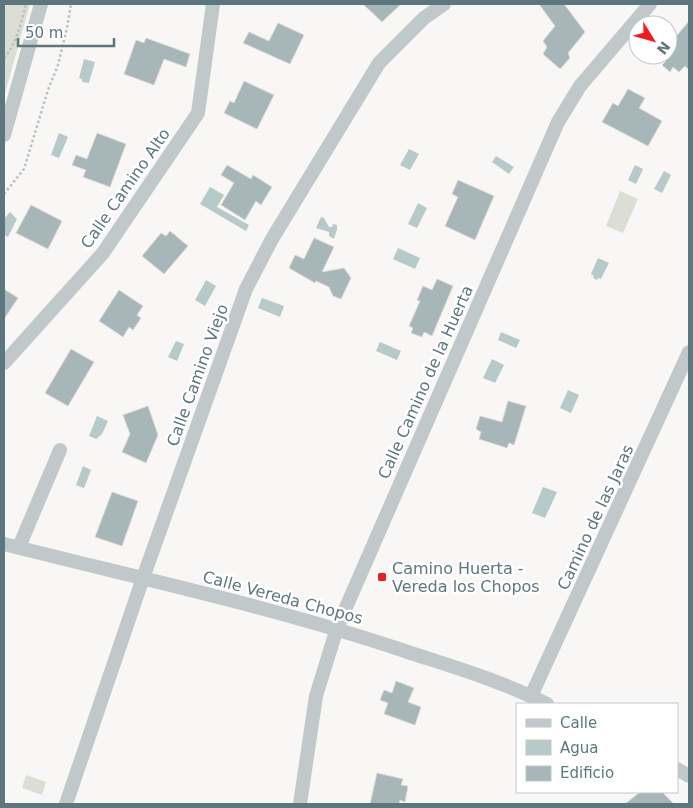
<svg xmlns="http://www.w3.org/2000/svg" width="693" height="808" viewBox="0 0 693 808" font-family="'DejaVu Sans',sans-serif">
<style>
.green{fill:#daded4}
.water{fill:#b6caca}
.building{fill:#a7b6b8;stroke:#dad9d7}
.lines{fill:none;stroke-linecap:round;stroke-linejoin:round}
.path{stroke:#bbc0c2;stroke-width:2.5;stroke-dasharray:2.5 2.5;stroke-linecap:butt}
.street{stroke:#c0c8ca;stroke-width:14}
.poi-dot{fill:#f31b1f;stroke:#fff;stroke-width:2}
.labels{text-anchor:middle;stroke-width:5;stroke-linejoin:round;paint-order:stroke}
.street-label{font-size:16px;fill:#5c777d;stroke:#fff}
.poi-label{font-size:16px;fill:#5c777d;stroke:#fff;text-anchor:start}
</style>
<rect width="100%" height="100%" fill="#f8f7f5"/>
<!-- green -->
<path class="green" d="M 4,4 L 30,4 L 4,97 Z
M 620,191 L 638,199 L 623,233 L 606,226 Z
M 26,775 L 46,782 L 42,795 L 22,788 Z"/>
<!-- water -->
<path class="water" d="M 84,59 L 95,62 L 89,83 L 82,82 L 82,79 L 79,78 Z
M 59,133 L 68,137 L 59,158 L 51,155 Z
M 409,149 L 419,154 L 410,170 L 400,165 Z
M 496,156 L 514,167 L 509,174 L 492,162 Z
M 635,165 L 643,169 L 636,184 L 628,180 Z
M 664,171 L 671,175 L 662,193 L 654,189 Z
M 210,187 L 224,195 L 217,207 L 249,225 L 246,231 L 200,204 Z
M 418,203 L 427,208 L 417,228 L 408,224 Z
M 10,212 L 17,219 L 8,237 L 4,235 L 4,219 Z
M 321,217 L 324,218 L 329,227 L 332,227 L 333,224 L 337,225 L 337,229 L 334,239 L 329,236 L 329,232 L 316,228 Z
M 398,248 L 420,258 L 415,269 L 393,259 Z
M 598,258 L 609,263 L 601,279 L 598,278 L 597,280 L 593,278 L 594,276 L 591,274 Z
M 206,280 L 216,286 L 205,306 L 195,300 Z
M 262,298 L 284,306 L 280,317 L 258,308 Z
M 501,332 L 520,340 L 516,348 L 498,340 Z
M 176,341 L 184,344 L 177,361 L 168,357 Z
M 380,342 L 401,351 L 397,360 L 376,351 Z
M 492,359 L 504,365 L 495,383 L 483,378 Z
M 568,390 L 579,395 L 571,413 L 560,408 Z
M 97,416 L 108,421 L 102,434 L 96,439 L 89,436 Z
M 83,466 L 91,470 L 84,488 L 76,485 Z
M 543,487 L 557,492 L 545,518 L 532,513 Z"/>
<!-- building -->
<path class="building" d="M 363,4 L 401,4 L 382,22 Z
M 539,4 L 564,4 L 585,32 L 568,53 L 570,58 L 560,69 L 543,54 L 547,47 L 543,41 L 555,26 Z
M 689,21 L 689,70 L 685,66 L 679,72 L 673,67 L 670,72 L 662,65 L 666,61 L 659,55 L 668,55 L 668,46 Z
M 278,23 L 304,35 L 290,64 L 243,43 L 249,32 L 269,41 Z
M 146,38 L 190,54 L 186,67 L 164,59 L 154,85 L 124,74 L 136,40 L 144,43 Z
M 244,81 L 274,95 L 257,129 L 224,113 L 230,101 L 234,103 Z
M 628,89 L 645,98 L 639,108 L 662,121 L 648,146 L 602,122 L 613,103 L 618,106 Z
M 97,133 L 126,144 L 110,187 L 83,177 L 86,170 L 72,165 L 76,155 L 87,159 Z
M 227,165 L 251,179 L 253,175 L 272,187 L 261,205 L 256,201 L 245,220 L 221,205 L 234,183 L 221,175 Z
M 458,180 L 494,196 L 475,240 L 445,226 L 458,197 L 452,194 Z
M 31,205 L 62,221 L 48,249 L 16,233 Z
M 170,231 L 188,246 L 164,274 L 142,256 L 161,233 L 166,236 Z
M 314,238 L 334,247 L 322,272 L 344,268 L 351,278 L 341,299 L 333,296 L 329,287 L 316,281 L 315,283 L 289,268 L 295,255 L 304,259 Z
M 437,279 L 453,286 L 432,336 L 424,332 L 422,337 L 411,333 L 413,328 L 409,326 L 420,301 L 417,300 L 423,286 L 432,290 Z
M 4,289 L 18,298 L 4,319 Z
M 119,290 L 143,306 L 137,315 L 141,318 L 133,330 L 129,327 L 123,337 L 99,321 Z
M 71,349 L 94,362 L 68,406 L 45,393 Z
M 508,401 L 526,406 L 514,445 L 509,443 L 507,448 L 479,439 L 481,432 L 476,429 L 480,416 L 502,422 Z
M 148,406 L 158,435 L 146,463 L 122,452 L 130,434 L 123,415 Z
M 112,492 L 138,501 L 122,546 L 95,537 Z
M 396,681 L 414,688 L 408,702 L 421,707 L 415,725 L 384,714 L 388,703 L 380,700 L 384,690 L 392,693 Z
M 377,773 L 403,779 L 401,785 L 408,786 L 405,802 L 400,800 L 399,804 L 370,804 Z
M 640,792 L 662,792 L 674,804 L 625,804 Z"/>
<g class="lines">
<!-- path -->
<path class="path" d="M 4,58 C 17,43 21,23 26,4
M 4,194 L 24,169 L 48,90 L 58,65 L 67,28 L 71,4"/>
<!-- street -->
<path class="street" d="M 4,135 L 41,4
M 4,363 L 103,253 L 198,113 L 213,4
M 4,544 C 138,578 274,607 405,651 C 453,667 502,681 547,704
M 19,547 L 60,450
M 531,696 L 689,352
M 677,769 L 689,776
M 66,804 L 143,578 L 246,289 L 272,239 L 379,63 L 424,18 L 444,4
M 300,804 L 316,696 L 337,628 L 558,122 L 580,86 L 650,4"/>
</g>
<!-- markers -->
<rect class="poi-dot" x="377" y="572" width="10" height="10" rx="2.5"/>
<g class="labels">
<!-- street labels -->
<g class="street-label">
<text transform="translate(125 188) rotate(-55)" y="6">Calle Camino Alto</text>
<text transform="translate(197 375) rotate(-70)" y="6">Calle Camino Viejo</text>
<text transform="translate(425 382) rotate(-66)" y="6">Calle Camino de la Huerta</text>
<text transform="translate(595 517) rotate(-65)" y="6">Camino de las Jaras</text>
<text transform="translate(283 597) rotate(15)" y="6">Calle Vereda Chopos</text>
</g>
<!-- poi labels -->
<g class="poi-label">
<text x="392" y="574">Camino Huerta -<tspan x="392" dy="18">Vereda los Chopos</tspan></text>
</g>
</g>
<!-- border -->
<rect width="693" height="808" fill="none" stroke="#5c777d" stroke-width="10"/>
<!-- legend -->
<rect x="516" y="703" width="162" height="90" fill="#ffffff" stroke="#bec9cb"/>
<rect x="526" y="719" width="25" height="8" fill="#c0c8ca" stroke="#bec9cb"/>
<text x="560" y="728" font-size="15" fill="#5c777d">Calle</text>
<rect x="526" y="740" width="25" height="15" fill="#b6caca" stroke="#bec9cb"/>
<text x="560" y="753" font-size="15" fill="#5c777d">Agua</text>
<rect x="526" y="766" width="25" height="15" fill="#a7b6b8" stroke="#bec9cb"/>
<text x="560" y="778" font-size="15" fill="#5c777d">Edificio</text>
<!-- north arrow -->
<g transform="translate(653 40) rotate(127)"><circle r="24" fill="#ffffff" stroke="#bec9cb"/>
<path d="M0-4L9 19L0 12L-9 19Z" fill="#f31b1f"/>
<text y="-8" font-size="14" font-weight="bold" text-anchor="middle" fill="#5c777d">N</text>
</g>
<!-- scale -->
<path d="M18 38v8h96v-8" fill="none" stroke="#5c777d" stroke-width="2.5"/>
<text x="25" y="38" font-size="15" fill="#5c777d" stroke="#ffffff" stroke-width="4" paint-order="stroke">50 m</text>
</svg>
